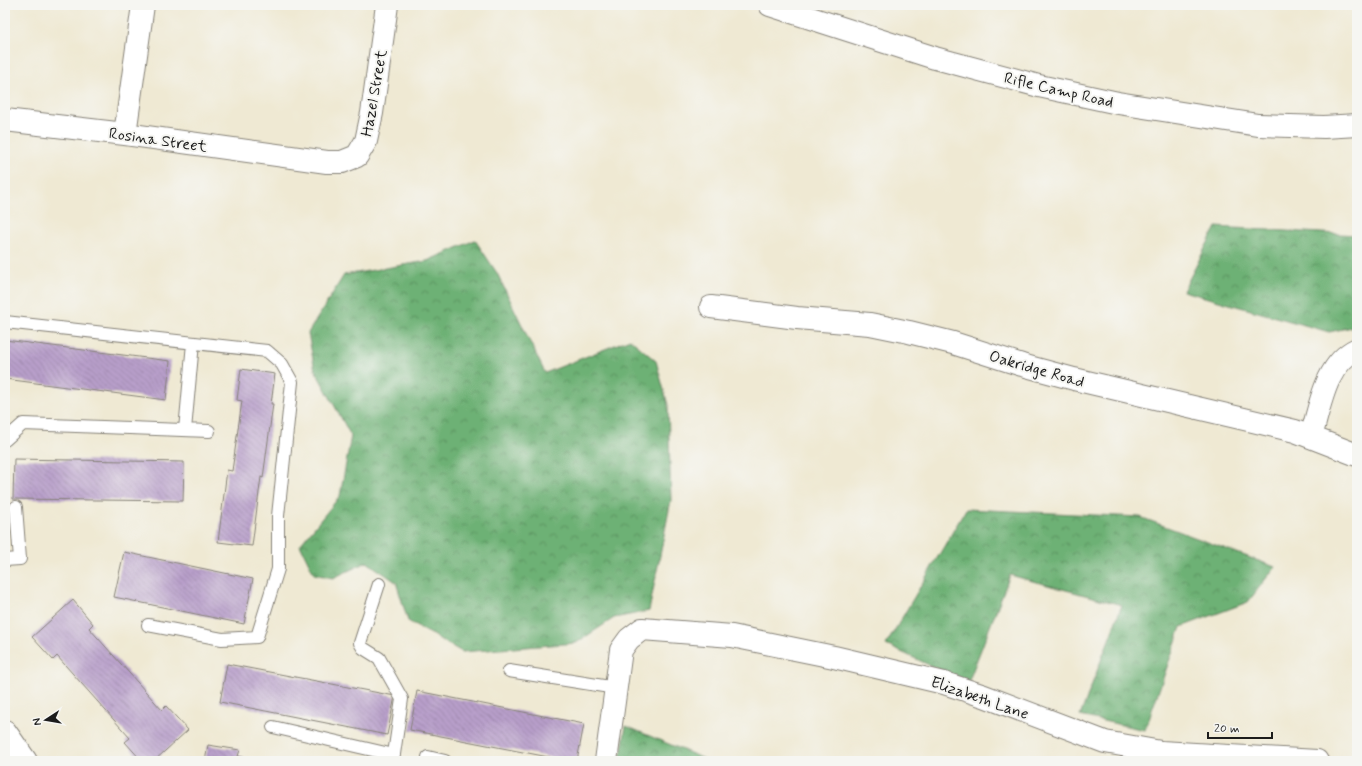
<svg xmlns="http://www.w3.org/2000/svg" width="1362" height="766" viewBox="0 0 1362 766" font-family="Mynerve,sans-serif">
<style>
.forest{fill:url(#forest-crowns);stroke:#446648}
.building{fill:url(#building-back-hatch)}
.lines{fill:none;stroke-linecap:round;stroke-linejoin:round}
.lane-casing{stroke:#868278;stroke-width:14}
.street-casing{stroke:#868278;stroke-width:24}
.secondary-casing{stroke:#868278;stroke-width:24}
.lane{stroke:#fff;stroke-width:12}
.street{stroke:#fff;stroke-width:22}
.secondary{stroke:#fff;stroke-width:22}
.labels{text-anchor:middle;stroke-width:4;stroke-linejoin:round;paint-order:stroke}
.street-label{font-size:16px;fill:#1c1c1c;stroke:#f6f6f2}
</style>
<defs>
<pattern id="forest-crowns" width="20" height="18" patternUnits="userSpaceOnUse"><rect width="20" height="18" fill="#6db174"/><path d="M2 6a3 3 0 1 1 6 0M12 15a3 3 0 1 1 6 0" fill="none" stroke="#598f5e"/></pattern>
<pattern id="building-back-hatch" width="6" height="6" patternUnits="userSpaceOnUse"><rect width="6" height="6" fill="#b89fca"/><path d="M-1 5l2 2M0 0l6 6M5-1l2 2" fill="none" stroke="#9581a3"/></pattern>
</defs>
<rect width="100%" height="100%" fill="#f6f6f2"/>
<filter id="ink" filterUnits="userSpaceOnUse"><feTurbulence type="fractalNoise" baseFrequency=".025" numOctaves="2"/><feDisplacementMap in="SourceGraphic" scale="8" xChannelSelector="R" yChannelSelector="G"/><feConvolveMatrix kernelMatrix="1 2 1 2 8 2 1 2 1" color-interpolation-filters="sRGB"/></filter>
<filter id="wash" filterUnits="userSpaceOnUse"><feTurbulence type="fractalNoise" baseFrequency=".012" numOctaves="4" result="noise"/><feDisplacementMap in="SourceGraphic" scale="16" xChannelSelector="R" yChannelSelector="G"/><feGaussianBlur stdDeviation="0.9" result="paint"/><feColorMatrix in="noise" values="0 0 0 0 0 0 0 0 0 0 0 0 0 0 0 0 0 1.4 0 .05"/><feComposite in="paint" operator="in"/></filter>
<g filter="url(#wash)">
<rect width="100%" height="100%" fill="#efe9d3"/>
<!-- forest -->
<path class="forest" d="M 1216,227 L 1357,235 L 1357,326 L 1329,332 L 1183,291 Z
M 475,240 L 497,273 L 545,373 L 630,339 L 656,361 L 668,405 L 671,500 L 649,611 L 614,618 L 576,643 L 462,652 L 408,621 L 396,582 L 367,562 L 333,578 L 314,574 L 300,545 L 340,496 L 351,436 L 315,370 L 308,333 L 344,275 L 427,261 Z
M 966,509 L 1140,517 L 1275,567 L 1248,602 L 1181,627 L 1145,730 L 1080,716 L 1122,605 L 1010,575 L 968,683 L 886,645 Z
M 626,726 L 709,761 L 620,761 Z"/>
<g id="blocks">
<!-- building -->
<path class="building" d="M 5,340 L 170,361 L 166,400 L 5,379 Z
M 241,369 L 275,374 L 271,404 L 273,404 L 263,478 L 261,477 L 252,546 L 218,542 L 227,470 L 232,471 L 242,401 L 237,400 Z
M 14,459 L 184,462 L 183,501 L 13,499 Z
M 124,552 L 253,579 L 244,624 L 114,597 Z
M 73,600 L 93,624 L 89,628 L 162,710 L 166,706 L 188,730 L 154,761 L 142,761 L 125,742 L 130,738 L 57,656 L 53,660 L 32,637 Z
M 227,664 L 395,696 L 387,735 L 220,702 Z
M 417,691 L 584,724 L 577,761 L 569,761 L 410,730 Z
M 208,745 L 240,750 L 238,756 L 259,761 L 205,761 Z"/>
</g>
</g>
<g filter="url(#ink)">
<use href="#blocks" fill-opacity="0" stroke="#868278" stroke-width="1"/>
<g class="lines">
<!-- lane casing -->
<g class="lane-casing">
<path id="lane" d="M 5,322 L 267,351 L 282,364 L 292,382 L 278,516 L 278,569 L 257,637 L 222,639 L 148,625
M 185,430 L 193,343
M 5,440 L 23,424 L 209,431
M 5,560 L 20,559 L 16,507
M 379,584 L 360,643 L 363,648 L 379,658 L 402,699 L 393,761
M 509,671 L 616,688
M 273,727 L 394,755
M 428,757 L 445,761"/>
</g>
<!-- street casing -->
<g class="street-casing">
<path id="street" d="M 5,120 L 125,134 L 327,162 L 342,162 L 357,156 L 366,141 L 372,113 L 387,5
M 125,134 L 143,5
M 711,307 L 797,318 L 870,324 L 909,332 L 953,343 L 1022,365 L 1074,379 L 1295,431 L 1357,455
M 1311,437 C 1320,407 1325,364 1357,349
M 5,731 L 26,761
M 606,761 L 621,650 L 629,639 L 642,629 L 732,636 L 834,657 L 944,683 L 984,696 L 1105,742 L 1161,752 L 1317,761"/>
</g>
<!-- secondary casing -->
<g class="secondary-casing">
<path id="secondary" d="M 770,5 L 935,58 L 1039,86 L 1118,103 L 1258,125 L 1324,127 L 1357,125"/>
</g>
<!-- lane -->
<use href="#lane" class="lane"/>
<!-- street -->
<use href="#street" class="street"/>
<!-- secondary -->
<use href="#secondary" class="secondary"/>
</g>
</g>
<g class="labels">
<!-- street labels -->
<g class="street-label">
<text transform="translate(1059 89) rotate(13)" y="6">Rifle Camp Road</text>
<text transform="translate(373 93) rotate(-80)" y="6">Hazel Street</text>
<text transform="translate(158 139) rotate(8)" y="6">Rosina Street</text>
<text transform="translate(1037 368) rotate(16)" y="6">Oakridge Road</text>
<text transform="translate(980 697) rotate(19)" y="6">Elizabeth Lane</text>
</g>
</g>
<!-- margin -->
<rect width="1362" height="766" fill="none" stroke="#f6f6f2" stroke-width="20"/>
<!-- north arrow -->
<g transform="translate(46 720) rotate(258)" stroke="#f6f6f2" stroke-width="3" paint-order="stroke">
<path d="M0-3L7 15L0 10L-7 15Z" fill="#1c1c1c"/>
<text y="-6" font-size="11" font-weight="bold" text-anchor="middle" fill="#1c1c1c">N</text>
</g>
<!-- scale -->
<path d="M1208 732v6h64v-6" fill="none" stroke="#1c1c1c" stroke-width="2"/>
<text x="1214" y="732" font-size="12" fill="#1c1c1c" stroke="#f6f6f2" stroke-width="3" paint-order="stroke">20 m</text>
</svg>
